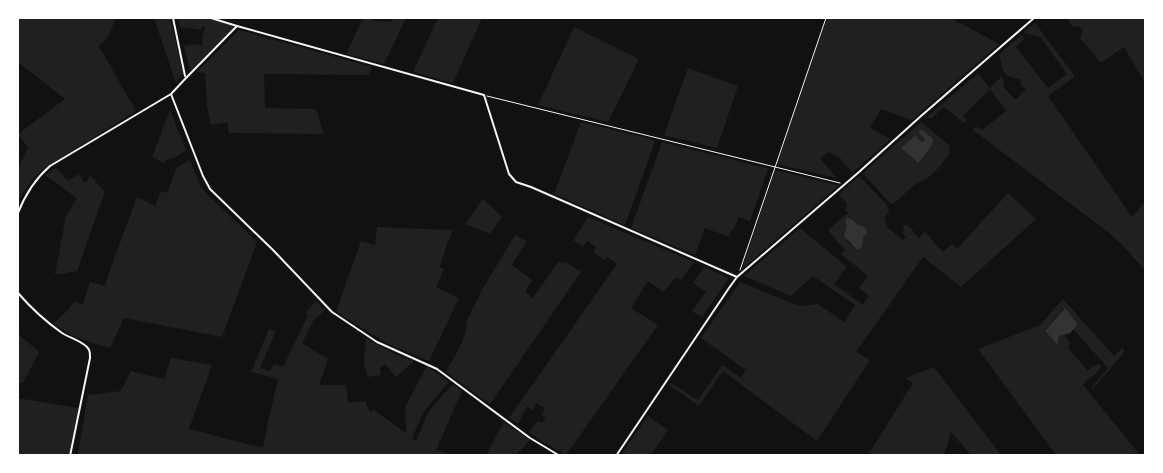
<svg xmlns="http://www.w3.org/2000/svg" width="1163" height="473" viewBox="0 0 1163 473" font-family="'Times New Roman',serif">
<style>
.green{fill:#202020;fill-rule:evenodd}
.water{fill:#333}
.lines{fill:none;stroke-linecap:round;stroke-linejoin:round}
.path{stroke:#f5f5f5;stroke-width:1}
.minor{stroke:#f5f5f5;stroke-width:2}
</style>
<rect width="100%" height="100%" fill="#111"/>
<!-- green -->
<path class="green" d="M 18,18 L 116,18 L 108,37 L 99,46 L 136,111 L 45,168 C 33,177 24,189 18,203 L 18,169 L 28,148 L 18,134 L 65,99 L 18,62 Z
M 154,18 L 170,18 L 183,73 L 176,83 Z
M 178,18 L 206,18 L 231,25 L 233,28 L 191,72 L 189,67 L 184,46 L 196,44 L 202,46 L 203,41 L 202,40 L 205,26 L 202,26 L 201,30 L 180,27 Z
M 363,18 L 375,18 L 372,21 L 391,22 L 393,18 L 406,18 L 384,64 L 346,54 Z
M 438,18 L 482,18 L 453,83 L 413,72 Z
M 827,18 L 951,18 L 999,44 L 912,120 L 881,109 L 870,128 L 891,139 L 852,173 L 840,158 L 828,152 L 820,159 L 837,178 L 777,164 Z
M 1066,18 L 1145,18 L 1145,83 L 1124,47 L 1101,63 L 1080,38 L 1083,29 L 1079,26 L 1073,27 Z
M 1035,23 L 1074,75 L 1074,77 L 1048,96 L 1132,217 L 1145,202 L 1145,270 L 1121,244 L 1108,232 L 973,130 L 976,126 L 982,130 L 1006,111 L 990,89 L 963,116 L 967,119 L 964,123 L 944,107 L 931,119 L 927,117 L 978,73 L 990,88 L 1002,76 L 1004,88 L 1016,100 L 1026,89 L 1021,85 L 1020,79 C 1001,77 1004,71 999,55 L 1021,35 L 1025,38 L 1016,47 L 1048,88 L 1067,74 L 1041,38 C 1036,34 1028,36 1024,32 Z
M 574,27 L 639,59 L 608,122 L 538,105 Z
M 239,30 L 372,67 L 369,75 L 264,74 L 265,108 L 316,109 L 324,134 L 229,133 L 227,122 L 211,125 L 207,106 L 205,73 L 197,72 Z
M 688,68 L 738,86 L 717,148 L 664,135 Z
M 170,110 L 186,150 L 174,158 L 165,160 L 164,163 L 152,157 Z
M 581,122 L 650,139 L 655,141 L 625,225 L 554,194 Z
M 921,122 L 949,145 L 950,153 C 944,161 937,171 928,177 C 923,181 916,183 911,188 C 905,193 900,199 893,204 L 890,203 L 865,176 L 864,172 ZM 918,132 L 934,141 L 918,163 L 901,148 L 915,135 L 922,142 L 924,141 L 925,139 Z
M 662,142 L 766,168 L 768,169 L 750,221 L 739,217 L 734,229 L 732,229 L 729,237 L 705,228 L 695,255 L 631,228 Z
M 190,160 L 201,187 L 205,192 L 257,242 L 222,337 L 124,318 L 110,348 C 90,343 70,336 53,324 L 68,310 L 74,302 L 83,304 L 90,282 L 105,286 L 110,270 L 137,197 L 155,206 L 161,191 L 167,193 L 177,167 Z
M 56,168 L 68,181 L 77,175 L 79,175 L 83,178 L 82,180 L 86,183 L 90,175 L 105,192 L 77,271 L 62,274 L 55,274 L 66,216 L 77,198 L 45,175 Z
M 775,170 L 837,185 L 838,186 L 742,269 Z
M 859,176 L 887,205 L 889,212 L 884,218 L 888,228 L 903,240 L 906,237 L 902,233 L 904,230 L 903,227 L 907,224 L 919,238 L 925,232 L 943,252 L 952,244 L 957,249 L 1008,193 L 1036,219 L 961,287 L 923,257 L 856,352 L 870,360 L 817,441 L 723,371 L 699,406 L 669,385 L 671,383 L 698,400 L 722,365 L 741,378 L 746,370 L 701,338 L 740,282 L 799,306 L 818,304 L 844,322 L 855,305 L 813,276 L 791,296 L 744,276 L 800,228 L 847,267 L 834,284 L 863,305 L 869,296 L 859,288 L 868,276 L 841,254 L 845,250 L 829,232 L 829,229 L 848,213 L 845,210 L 847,205 L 846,203 L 839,194 ZM 847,218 L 852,219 L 858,225 L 862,226 L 866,234 L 863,238 L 856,250 L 852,244 L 848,242 L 845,232 L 847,226 L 845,221 Z
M 483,199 L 502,217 L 495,226 L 490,234 L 465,224 Z
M 588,217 L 694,262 L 681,280 L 676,277 L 664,292 L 648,281 L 631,308 L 658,325 L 566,455 L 543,442 L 529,432 L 538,421 L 542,423 L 546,418 L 541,414 L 545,409 L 537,403 L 532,410 L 527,407 C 522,414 522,417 518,424 L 509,418 L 617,264 L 607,257 L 605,260 L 593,252 L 596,247 L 587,241 L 583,247 L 573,240 Z
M 377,227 L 453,230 L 447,244 L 440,267 L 444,269 L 436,287 L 459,298 L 429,361 L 388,344 L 336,312 L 361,241 L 375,245 Z
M 515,235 L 527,241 L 512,265 L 532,280 L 525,292 L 533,298 L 559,261 L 564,264 L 565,262 L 581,272 L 490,404 L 446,372 C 452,360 469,335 466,322 L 482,290 Z
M 704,267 L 729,278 L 702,317 L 692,311 L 706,292 L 693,283 Z
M 1063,299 L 1114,356 L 1122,348 L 1125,351 L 1093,389 L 1092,387 L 1108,368 L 1073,329 L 1078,323 L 1064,308 L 1045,331 L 1059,345 L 1058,338 L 1060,336 L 1064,335 L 1070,343 L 1068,348 L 1088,371 L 1092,367 L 1099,364 L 1102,366 L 1095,375 L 1087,380 L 1083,385 L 1140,455 L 1056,455 L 978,349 L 1040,325 Z
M 316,301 L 325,310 L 313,321 L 302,343 L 328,359 L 319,385 L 346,385 L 348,403 L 365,401 L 370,412 L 374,410 L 406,433 L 405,407 L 427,366 L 449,382 L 429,405 L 423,413 L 412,438 L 416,441 L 427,415 L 432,407 L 453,384 L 462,391 L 436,450 L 452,455 L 84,456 L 78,454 L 88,395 L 121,391 L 131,371 L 164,379 L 171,358 L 212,365 L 189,429 L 263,448 L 269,418 L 278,379 L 251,372 L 269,329 L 276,331 L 260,368 L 270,371 L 274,364 L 283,367 L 308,315 L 306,312 Z
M 18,334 L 39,352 L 23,383 L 18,383 Z
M 366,338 L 397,355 L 414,361 L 396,377 L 385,364 L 380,368 L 381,375 L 367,377 L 364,363 Z
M 934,367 L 1001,455 L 971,455 L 951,432 L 944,455 L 868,455 L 913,383 L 905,378 Z
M 18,398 L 79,408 L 69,455 L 18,455 Z
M 648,416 L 668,430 L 651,455 L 621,455 Z
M 504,422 L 530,440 L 516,455 L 486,455 L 497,434 Z"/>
<!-- water -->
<path class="water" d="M 921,129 L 934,140 L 930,148 L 918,163 L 901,148 L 915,135 L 922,142 L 924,141 L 925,139 L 918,132 Z
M 847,218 L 852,219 L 858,225 L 864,227 L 867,231 L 866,234 L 863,238 L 862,247 L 858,250 C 855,249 854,246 852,244 C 844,236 842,239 847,226 L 845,221 Z
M 1065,308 L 1078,324 L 1070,333 L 1060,336 L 1058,338 L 1059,346 L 1045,331 Z"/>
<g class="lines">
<!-- path -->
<path class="path" d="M 487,96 L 840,183
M 740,270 L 826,18"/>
<!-- minor -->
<path class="minor" d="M 173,18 L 185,76
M 211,18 L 237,26 L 484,95 L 509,174 L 516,182 L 531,187 L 737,277
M 171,94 L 203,176 L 210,189 L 273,250 L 332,312 L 377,342 L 437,369 L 530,438 L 560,456
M 18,213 C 25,195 35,179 50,166 L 171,94 L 186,78 L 236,27
M 18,293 C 31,308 45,321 62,333 C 70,338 80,340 87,347 C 90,350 90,353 90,358 L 70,456
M 616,456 L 729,288 L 737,277 L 859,172 L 921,116 L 1034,18"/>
</g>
<!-- border -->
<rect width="1163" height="473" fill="none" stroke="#ffffff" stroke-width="38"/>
</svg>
